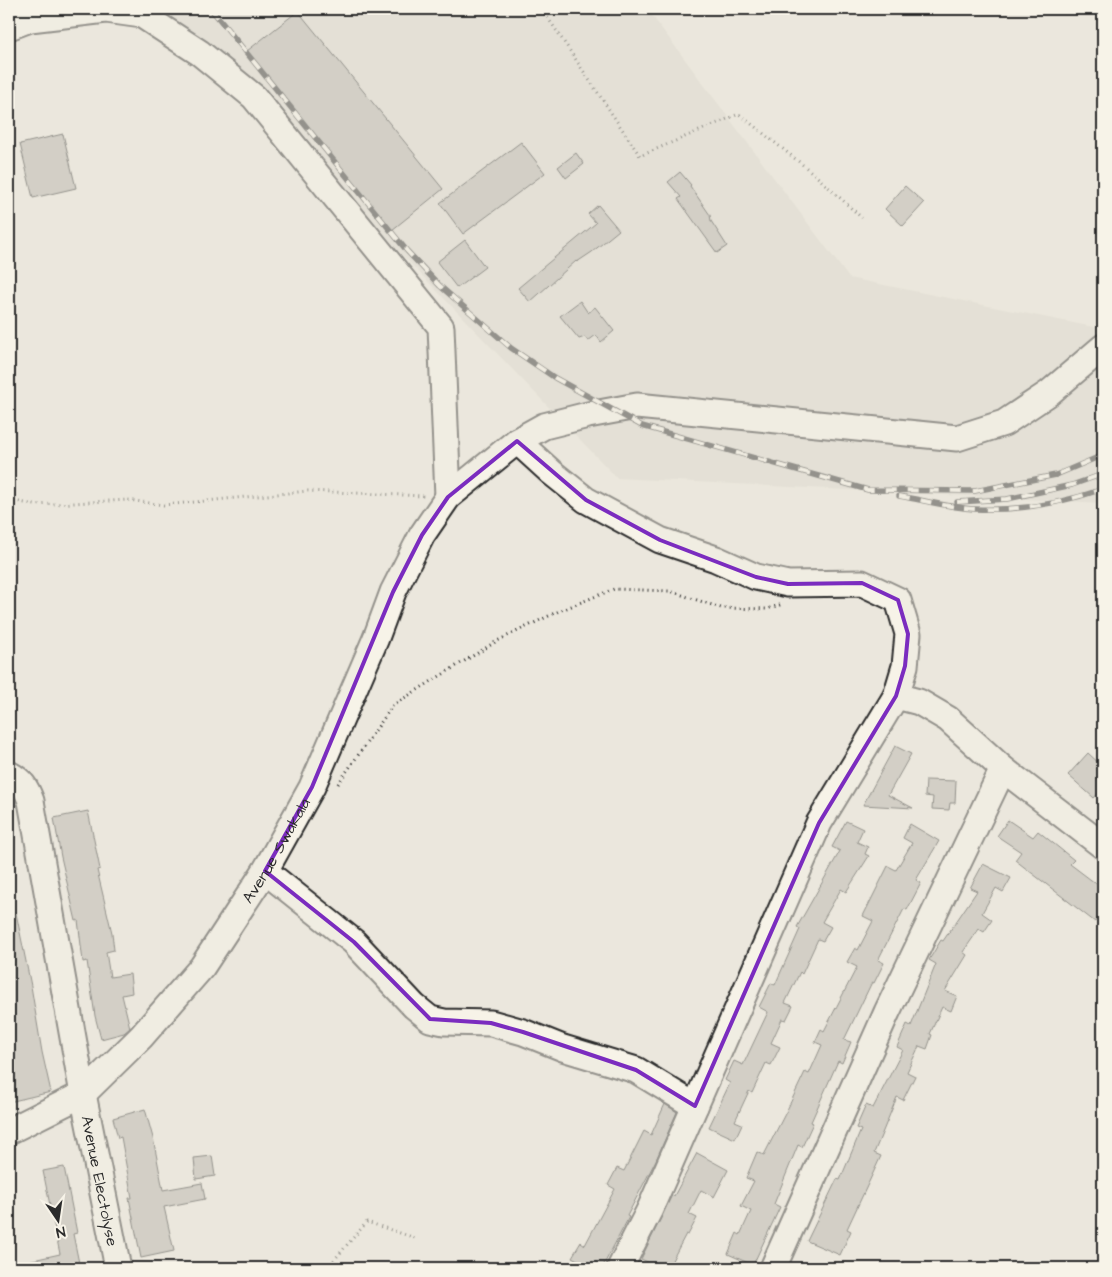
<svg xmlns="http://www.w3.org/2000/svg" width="1112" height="1277" viewBox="0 0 1112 1277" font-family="'Architects Daughter',sans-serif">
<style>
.built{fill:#dbd7ce}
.building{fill:#b5b2ab;stroke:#2b2b2b}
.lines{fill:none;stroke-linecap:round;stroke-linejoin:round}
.minor-casing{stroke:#2b2b2b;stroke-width:29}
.path{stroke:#2b2b2b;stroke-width:3;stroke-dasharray:1 4;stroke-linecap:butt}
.minor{stroke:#f7f3e8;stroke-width:25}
.rail-casing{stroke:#2b2b2b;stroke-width:5.5}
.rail{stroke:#f7f3e8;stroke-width:4;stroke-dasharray:11;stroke-linecap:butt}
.marked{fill:none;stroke:#7b2cbf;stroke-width:4;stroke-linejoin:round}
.labels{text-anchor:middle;stroke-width:5;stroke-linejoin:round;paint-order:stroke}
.street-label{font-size:16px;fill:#2b2b2b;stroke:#f7f3e8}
</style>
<rect width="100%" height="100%" fill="#ebe7dd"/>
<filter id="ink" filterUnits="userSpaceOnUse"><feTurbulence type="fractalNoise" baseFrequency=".02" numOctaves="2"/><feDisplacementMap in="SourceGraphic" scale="10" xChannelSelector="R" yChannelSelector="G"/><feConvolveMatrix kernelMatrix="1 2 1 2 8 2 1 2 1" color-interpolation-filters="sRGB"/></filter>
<g filter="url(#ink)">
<!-- built -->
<path class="built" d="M 152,9 L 647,9 L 849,278 L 1103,329 L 1103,503 L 617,478 L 305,154 Z"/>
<!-- building -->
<path class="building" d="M 298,11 L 443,189 L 392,230 L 247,51 Z
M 63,134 L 76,188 L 33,198 L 20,144 Z
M 521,142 L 545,173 L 463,234 L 440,203 Z
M 576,153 L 584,164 L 566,178 L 558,167 Z
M 680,172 L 691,185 L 690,186 L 710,215 L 711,221 L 727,246 L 717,253 L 678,199 L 681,197 L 668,182 Z
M 905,186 L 924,203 L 903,226 L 885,209 Z
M 598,205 L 619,230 L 592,252 L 577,262 L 576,261 L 530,302 L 518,288 L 596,223 L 588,214 Z
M 465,240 L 485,267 L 457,288 L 437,262 Z
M 580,301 L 588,313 L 595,307 L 614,331 L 601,342 L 596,335 L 588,341 L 585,337 L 579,339 L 560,316 Z
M 895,746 L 911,754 L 888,795 L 913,808 L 863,805 Z
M 1088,753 L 1103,767 L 1103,772 L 1097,779 L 1103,784 L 1103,788 L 1094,798 L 1068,775 Z
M 926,780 L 956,781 L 955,803 L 950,803 L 949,810 L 932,809 L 933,797 L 925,796 Z
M 88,811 L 100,869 L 97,870 L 112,933 L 114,950 L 106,952 L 110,977 L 130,974 L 132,993 L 122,995 L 130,1028 L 124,1033 L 101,1039 L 95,1016 L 87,961 L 83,962 L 78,920 L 76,921 L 61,857 L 54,818 Z
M 1008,820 L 1033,837 L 1038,831 L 1074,860 L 1070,864 L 1103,889 L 1103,911 L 1095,922 L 1015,860 L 1021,852 L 997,836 Z
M 846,821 L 863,829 L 857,842 L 868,847 L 865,854 L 869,856 L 846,892 L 841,889 L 822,922 L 831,927 L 823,941 L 818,939 L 802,974 L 800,972 L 785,1003 L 793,1006 L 786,1020 L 782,1019 L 771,1043 L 780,1047 L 771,1065 L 766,1063 L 752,1093 L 749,1091 L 735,1121 L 742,1124 L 735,1139 L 709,1127 L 730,1083 L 725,1080 L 734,1061 L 743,1065 L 768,1012 L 759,1007 L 771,983 L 775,985 L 800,929 L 797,927 L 840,851 L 832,847 Z
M 910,824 L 939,841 L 916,880 L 921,883 L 907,910 L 904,909 L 878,960 L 884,963 L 874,983 L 872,982 L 844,1040 L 851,1042 L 842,1063 L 838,1061 L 811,1122 L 813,1123 L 802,1147 L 798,1145 L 774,1204 L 780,1207 L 753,1265 L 728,1254 L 737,1233 L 740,1235 L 751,1211 L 741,1206 L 754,1181 L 746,1178 L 757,1152 L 764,1155 L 787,1110 L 805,1072 L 809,1074 L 822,1045 L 815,1042 L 821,1029 L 824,1031 L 857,967 L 847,962 L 855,948 L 858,950 L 873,921 L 863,916 L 888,866 L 896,870 L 912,843 L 903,838 Z
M 983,864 L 1011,878 L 1003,892 L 996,888 L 982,913 L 992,920 L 984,932 L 979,929 L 963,952 L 967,955 L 945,991 L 957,996 L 951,1011 L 942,1007 L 930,1034 L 932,1035 L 927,1049 L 919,1046 L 907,1072 L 915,1076 L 903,1100 L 897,1097 L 874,1153 L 881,1156 L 847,1229 L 851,1231 L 840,1255 L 807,1241 L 837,1179 L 840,1180 L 861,1130 L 856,1128 L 866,1105 L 873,1108 L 903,1050 L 897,1047 L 907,1024 L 911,1026 L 936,964 L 929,960 L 941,940 L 943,941 L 977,891 L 970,888 Z
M 16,913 L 31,986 L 42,1052 L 51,1092 L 9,1102 L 9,914 Z
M 665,1104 L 677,1112 L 656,1160 L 627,1216 L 629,1217 L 602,1268 L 592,1268 L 572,1257 L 581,1242 L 585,1245 L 615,1189 L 608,1185 L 617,1168 L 624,1171 L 644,1131 L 651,1135 Z
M 145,1109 L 153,1138 L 163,1190 L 202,1183 L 205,1199 L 164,1207 L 174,1251 L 141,1258 L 129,1198 L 132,1198 L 121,1137 L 118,1138 L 113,1118 Z
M 697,1153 L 728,1170 L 714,1197 L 701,1190 L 689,1214 L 697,1218 L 688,1235 L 686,1234 L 668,1268 L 661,1268 L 641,1259 L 672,1195 L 674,1196 Z
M 212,1156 L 215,1176 L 196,1179 L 194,1158 Z
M 64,1167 L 77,1233 L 73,1234 L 80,1268 L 25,1268 L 24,1262 L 60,1254 L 43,1171 Z"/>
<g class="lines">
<!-- minor casing -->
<g class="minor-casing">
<g id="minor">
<path d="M 9,27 L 30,19 L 106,10 L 142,15 L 200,53 L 254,97 L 441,327 L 448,497"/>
<path d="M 517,441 L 551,472 L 586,500 L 660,540 L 716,559 L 756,577 L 788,584 L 862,583 L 898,600 L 908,634 L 905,666 L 896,696 L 819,823 L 650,1209 L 620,1268"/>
<path d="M 896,696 L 919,702 L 948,719 L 1003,769 L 1103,846"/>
<path id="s1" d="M 9,774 C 22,781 26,787 31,801 L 83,1094 L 118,1268"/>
<path d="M 265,871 L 354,942 L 414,1006 L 430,1019 L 444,1022 L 491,1023 L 523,1032 L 563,1048 L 636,1070 L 695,1106"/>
<path id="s2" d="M 9,1131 L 83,1094 L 141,1037 L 202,967 L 265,871 L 312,787 L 376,638 L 393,592 L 422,535 L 448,497 L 517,441 L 544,426 L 588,415 L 637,406 L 957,438 L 1004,423 L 1049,393 L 1103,347"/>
<path d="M 773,1268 L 887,1012 L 1003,769"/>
</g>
</g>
<!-- path -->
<path class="path" d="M 542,9 L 640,156 L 739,114 L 813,173 L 862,218
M 9,500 L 35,505 L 128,500 L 164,505 L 308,491 L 425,496
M 9,677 L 9,717
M 338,784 L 393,705 L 497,641 L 559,611 L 614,589 L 670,591 L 721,608 L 767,609 L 783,604
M 327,1268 L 367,1222 L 415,1238"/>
<!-- minor -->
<use href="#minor" class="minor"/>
<!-- rail casing -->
<g class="rail-casing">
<path id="rail" d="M 211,9 L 407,251 L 440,286 L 511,348 L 555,378 L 642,426 L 868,490 L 975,491 L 1056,475 L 1103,455
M 899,496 C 923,500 951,508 975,509 C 1018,511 1063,503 1103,489
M 957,502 L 1007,499 L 1072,485 L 1103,474"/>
</g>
<!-- rail -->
<use href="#rail" class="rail"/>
</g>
</g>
<!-- marked area -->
<path d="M0 0H1112V1277H0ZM 517,441 L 586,500 L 660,540 L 756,577 L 788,584 L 862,583 L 898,600 L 908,634 L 905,666 L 896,696 L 819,823 L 695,1106 L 636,1070 L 523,1032 L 491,1023 L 430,1019 L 354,942 L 265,871 L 312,787 L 393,592 L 422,535 L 448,497 Z" fill="#ebe7dd" fill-opacity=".55" fill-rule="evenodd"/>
<path class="marked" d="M 517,441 L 586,500 L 660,540 L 756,577 L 788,584 L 862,583 L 898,600 L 908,634 L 905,666 L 896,696 L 819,823 L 695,1106 L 636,1070 L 523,1032 L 491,1023 L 430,1019 L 354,942 L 265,871 L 312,787 L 393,592 L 422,535 L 448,497 Z"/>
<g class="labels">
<!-- street labels -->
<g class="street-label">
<text dy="6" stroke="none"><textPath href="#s2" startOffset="395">Avenue Swakala</textPath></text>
<text dy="6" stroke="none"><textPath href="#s1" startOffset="422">Avenue Electolyse</textPath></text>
</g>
</g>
<!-- margin -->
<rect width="1112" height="1277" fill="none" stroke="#f7f3e8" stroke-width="30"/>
<rect x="15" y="15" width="1082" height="1247" fill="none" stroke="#2b2b2b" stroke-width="2" filter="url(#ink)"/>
<!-- north arrow -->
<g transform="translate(58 1220) rotate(167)" stroke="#f7f3e8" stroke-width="4" paint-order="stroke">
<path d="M0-4L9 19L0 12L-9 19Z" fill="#2b2b2b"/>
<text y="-8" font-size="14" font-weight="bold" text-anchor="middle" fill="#2b2b2b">N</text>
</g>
</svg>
